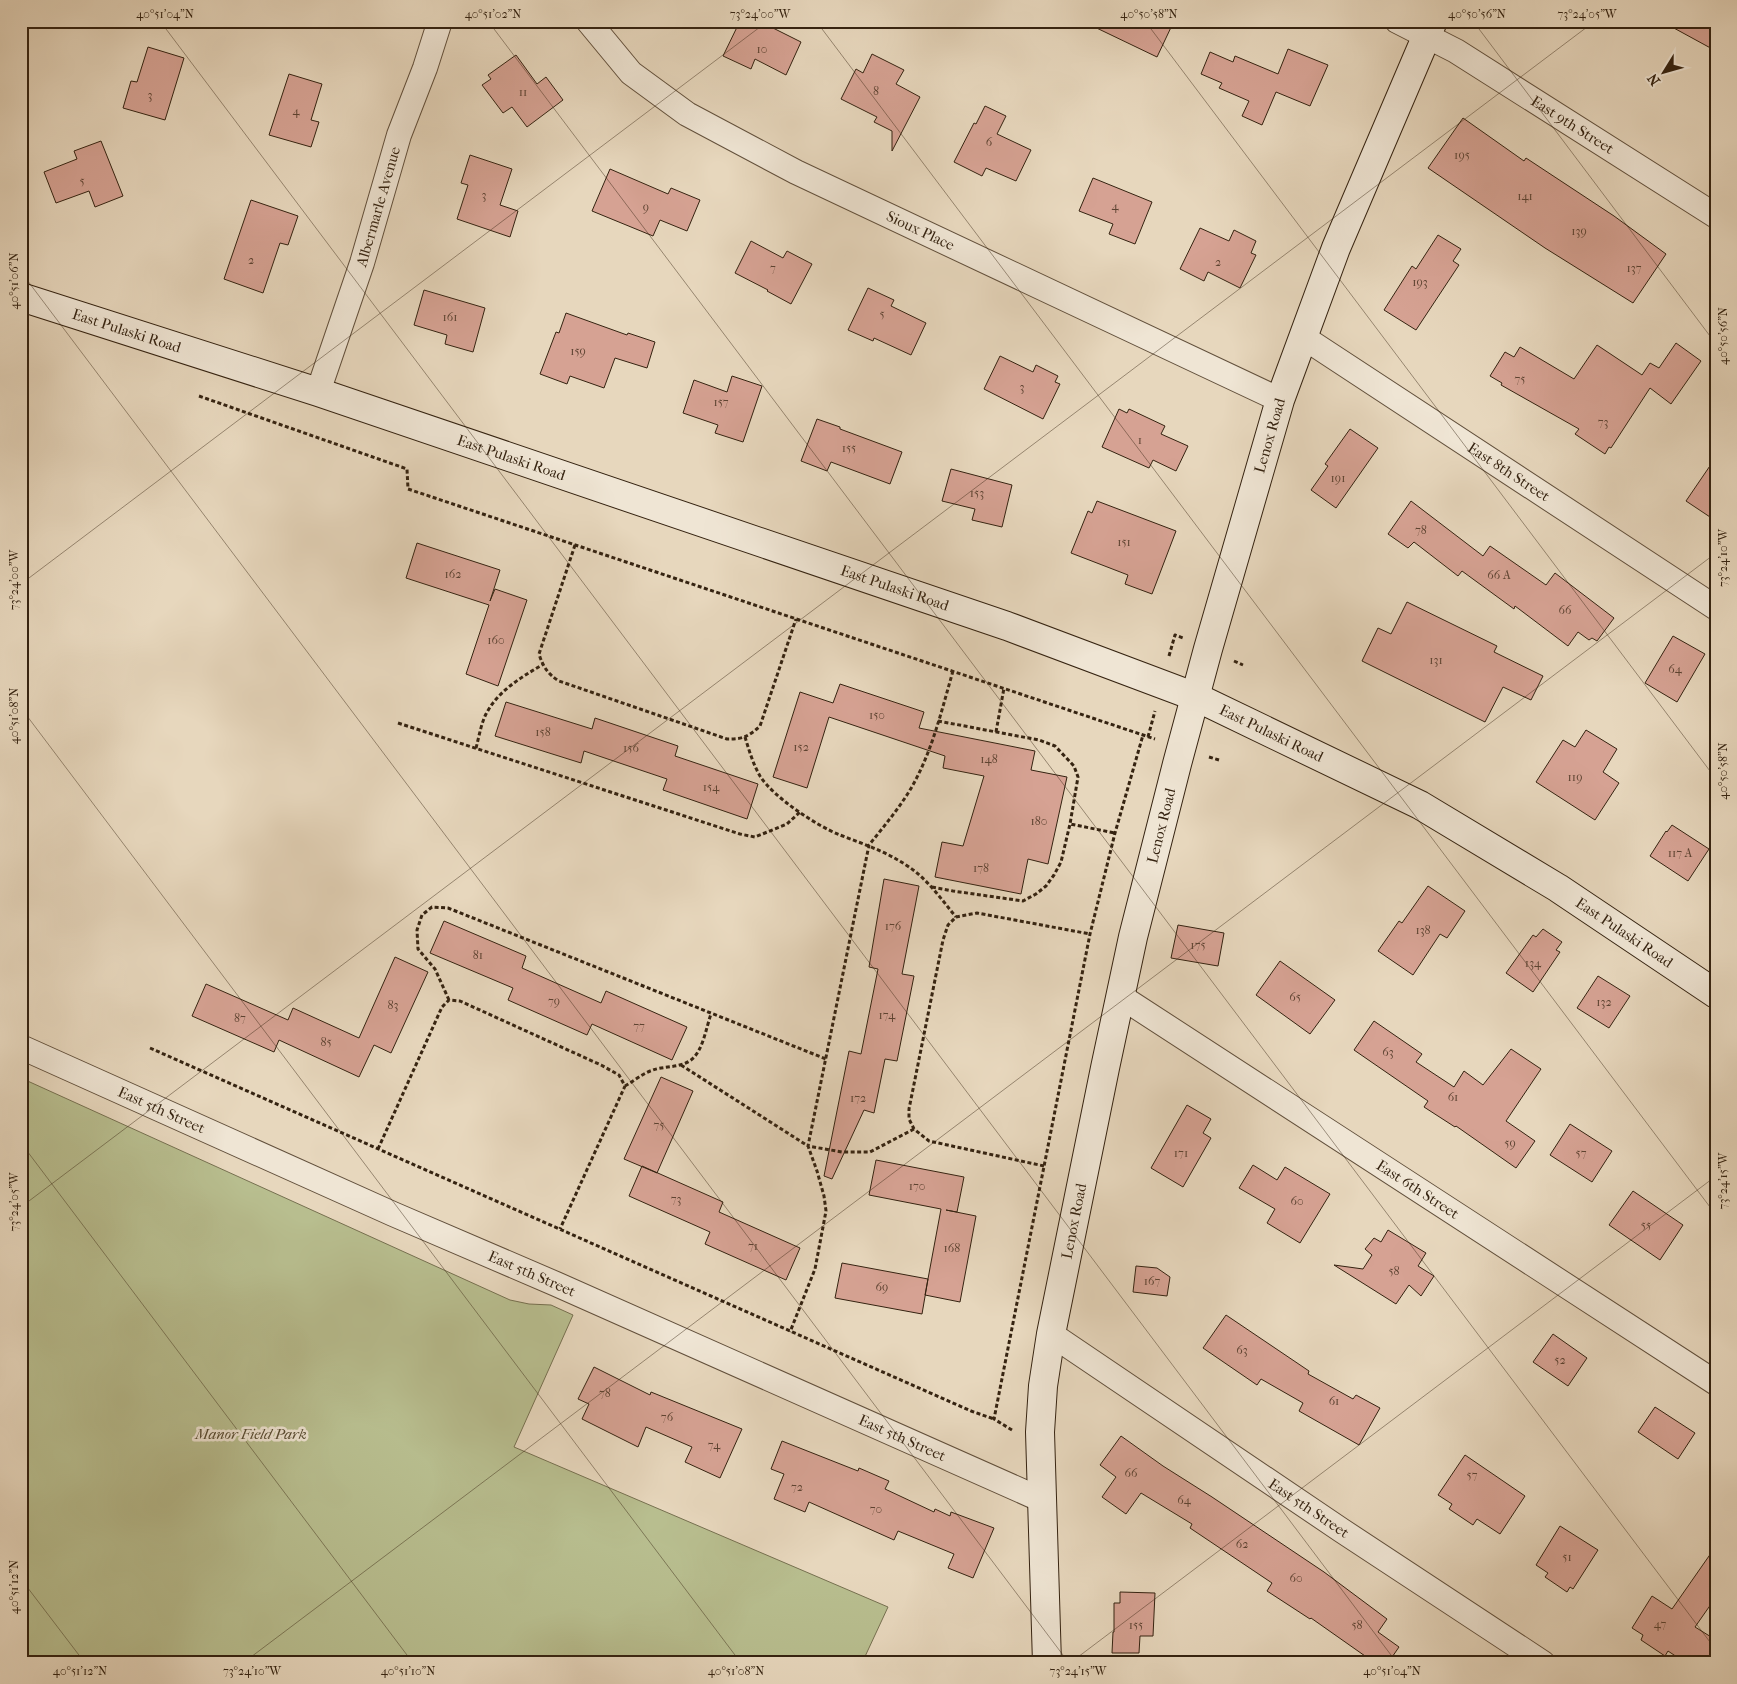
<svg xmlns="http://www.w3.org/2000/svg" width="1737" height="1684" viewBox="0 0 1737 1684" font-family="'IM FELL French Canon',serif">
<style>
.green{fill:#b8be8f;stroke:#767050}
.building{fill:#d6a293;stroke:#352311}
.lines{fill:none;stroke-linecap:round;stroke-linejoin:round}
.street-casing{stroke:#62503c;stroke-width:26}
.secondary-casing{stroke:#352311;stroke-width:30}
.path{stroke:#352311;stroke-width:3;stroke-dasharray:4 2.5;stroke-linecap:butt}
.street{stroke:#efe5d4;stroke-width:24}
.secondary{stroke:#efe5d4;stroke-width:28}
.ticks{fill:none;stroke:#352311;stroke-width:1;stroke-opacity:0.45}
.labels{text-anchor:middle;stroke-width:5;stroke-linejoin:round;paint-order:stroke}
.number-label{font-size:12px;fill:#5d4332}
.street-label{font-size:15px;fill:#352311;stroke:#efe5d4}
.park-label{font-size:15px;font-style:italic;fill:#564a30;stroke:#efe5d4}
.neatline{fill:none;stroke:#352311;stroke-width:2}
.ticks-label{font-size:12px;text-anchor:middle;fill:#352311}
</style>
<rect width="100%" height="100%" fill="#e7d7bd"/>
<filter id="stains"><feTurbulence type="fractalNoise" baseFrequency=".004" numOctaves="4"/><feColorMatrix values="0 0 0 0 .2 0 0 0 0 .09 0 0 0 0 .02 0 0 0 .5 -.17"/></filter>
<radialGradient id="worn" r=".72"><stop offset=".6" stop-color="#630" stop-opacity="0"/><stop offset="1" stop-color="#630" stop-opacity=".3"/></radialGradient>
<!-- green -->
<path class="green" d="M 21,1078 L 510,1300 L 529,1304 L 551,1305 L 573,1315 L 514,1447 L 888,1607 L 862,1663 L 21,1663 Z"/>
<!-- building -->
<path class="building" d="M 740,21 L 759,21 L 801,42 L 786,75 L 755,59 L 751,69 L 723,56 Z
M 1082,21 L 1174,21 L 1157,57 Z
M 1661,21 L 1716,21 L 1716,51 Z
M 148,47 L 184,58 L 165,120 L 123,108 L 131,81 L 137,82 Z
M 1288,49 L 1328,65 L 1310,106 L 1276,92 L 1262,125 L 1242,116 L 1249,101 L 1219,88 L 1222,83 L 1201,74 L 1210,52 L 1233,62 L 1235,56 L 1278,74 Z
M 872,54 L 904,70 L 896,84 L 920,97 L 892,151 L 892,131 L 874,122 L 877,117 L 841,99 L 856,69 L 863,73 Z
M 516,55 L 537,84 L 546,77 L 563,100 L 527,127 L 512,107 L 503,113 L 482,85 L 491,79 L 488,75 Z
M 289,74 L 322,84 L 311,120 L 319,122 L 311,147 L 269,135 Z
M 985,106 L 1006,116 L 997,134 L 1031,150 L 1016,181 L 986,168 L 982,176 L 954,162 L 974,123 L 976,124 Z
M 1463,118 L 1524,161 L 1526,158 L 1614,216 L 1666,254 L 1633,303 L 1545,248 L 1428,168 Z
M 101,141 L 123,196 L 95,207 L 89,191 L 56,203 L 44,172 L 77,159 L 74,151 Z
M 470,155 L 512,169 L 500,205 L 518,211 L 510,237 L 457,219 L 468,185 L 461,183 Z
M 610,169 L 668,194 L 671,188 L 700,200 L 687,231 L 660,220 L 653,236 L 592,211 Z
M 1093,178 L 1152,202 L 1135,244 L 1109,234 L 1113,224 L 1079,211 Z
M 251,200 L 298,216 L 288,245 L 280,243 L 263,293 L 224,279 Z
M 1200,228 L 1229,241 L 1234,230 L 1256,241 L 1251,253 L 1256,255 L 1240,288 L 1208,272 L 1204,281 L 1180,269 Z
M 1438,235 L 1461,249 L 1453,261 L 1459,265 L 1416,330 L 1384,310 L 1412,266 L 1416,269 Z
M 751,241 L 783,258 L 787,251 L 812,264 L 791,304 L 767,291 L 768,290 L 735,273 Z
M 868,288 L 894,300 L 891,306 L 926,323 L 911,355 L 874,338 L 873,341 L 848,330 Z
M 424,290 L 485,308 L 473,352 L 445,344 L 447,335 L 414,325 Z
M 566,313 L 627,335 L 628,333 L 655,342 L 647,368 L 615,358 L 604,388 L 570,376 L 567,384 L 540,374 L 556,332 L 559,333 Z
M 1676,343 L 1701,361 L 1671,404 L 1650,388 L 1611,448 L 1609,447 L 1605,454 L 1575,434 L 1579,429 L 1501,385 L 1502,383 L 1490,376 L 1505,352 L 1514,357 L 1520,347 L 1574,379 L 1597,345 L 1642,375 L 1650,363 L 1659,368 Z
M 1000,356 L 1033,372 L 1036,365 L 1058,376 L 1055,382 L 1060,384 L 1043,419 L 984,389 Z
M 732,376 L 762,386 L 743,442 L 715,433 L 718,425 L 683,413 L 694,380 L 727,392 Z
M 1119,409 L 1127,413 L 1129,409 L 1165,426 L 1161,434 L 1188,446 L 1176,471 L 1153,460 L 1149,468 L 1102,447 Z
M 817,419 L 840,427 L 840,429 L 902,452 L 890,484 L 831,462 L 827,471 L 801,461 Z
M 1350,429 L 1378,448 L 1336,508 L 1311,490 L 1328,466 L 1325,464 Z
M 1716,457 L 1716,521 L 1686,501 Z
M 951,469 L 1012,485 L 1002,527 L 972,520 L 975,509 L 942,501 Z
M 1097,501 L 1176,531 L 1152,594 L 1125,584 L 1128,575 L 1071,553 L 1088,511 L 1092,513 Z
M 1411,501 L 1483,556 L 1490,546 L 1546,585 L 1555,573 L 1614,618 L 1597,641 L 1592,638 L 1589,640 L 1578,632 L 1568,646 L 1515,606 L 1514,609 L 1462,571 L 1458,576 L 1414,542 L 1408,548 L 1388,534 Z
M 417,543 L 500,570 L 490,601 L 495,589 L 527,600 L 498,686 L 466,674 L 489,605 L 406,578 Z
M 1407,602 L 1497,646 L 1494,652 L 1543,676 L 1531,700 L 1503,687 L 1485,722 L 1362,661 L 1378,628 L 1391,634 Z
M 1673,636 L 1705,654 L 1677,702 L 1645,683 Z
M 840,684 L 924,712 L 919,728 L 1035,751 L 1031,770 L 1067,777 L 1048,864 L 1028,859 L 1021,894 L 935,877 L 942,842 L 963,846 L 984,776 L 943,768 L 945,756 L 829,717 L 807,788 L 773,777 L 800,692 L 833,703 Z
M 506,702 L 592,729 L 595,718 L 678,746 L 675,756 L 758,784 L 747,819 L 663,790 L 667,779 L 584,751 L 581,763 L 495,736 Z
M 1586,730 L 1617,749 L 1603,772 L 1619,783 L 1595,820 L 1536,782 L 1563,740 L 1575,747 Z
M 1672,825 L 1709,849 L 1688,881 L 1650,856 L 1666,831 L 1667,832 Z
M 884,879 L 919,886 L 902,974 L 914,976 L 897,1061 L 885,1059 L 874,1113 L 864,1110 L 832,1179 L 824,1176 L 849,1051 L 861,1054 L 878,969 L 869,967 Z
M 1428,886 L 1465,911 L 1447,938 L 1440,934 L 1413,975 L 1378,951 L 1399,921 L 1402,923 Z
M 444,921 L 526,956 L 522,968 L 601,1003 L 606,991 L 687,1027 L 672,1060 L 592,1024 L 587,1035 L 508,1000 L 513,988 L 430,953 Z
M 1178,925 L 1224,933 L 1218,966 L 1171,958 Z
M 1543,929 L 1562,942 L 1556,950 L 1560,952 L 1533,992 L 1506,973 L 1533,935 L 1536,937 Z
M 395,957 L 428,972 L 391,1053 L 374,1045 L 359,1077 L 279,1040 L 274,1052 L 192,1016 L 206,984 L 288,1020 L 293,1008 L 359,1038 Z
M 1280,961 L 1335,1000 L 1310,1034 L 1256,995 Z
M 1598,976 L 1630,996 L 1609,1028 L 1577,1008 Z
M 1374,1021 L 1422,1054 L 1416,1062 L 1454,1087 L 1464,1071 L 1483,1085 L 1511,1049 L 1541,1069 L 1506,1121 L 1535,1141 L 1516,1168 L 1456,1126 L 1455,1127 L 1424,1107 L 1428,1101 L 1354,1050 Z
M 661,1077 L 693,1091 L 657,1173 L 624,1159 Z
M 1187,1105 L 1211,1119 L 1203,1133 L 1211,1138 L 1183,1187 L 1151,1168 Z
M 1570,1124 L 1612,1151 L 1592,1182 L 1550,1155 Z
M 876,1160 L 964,1177 L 957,1212 L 946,1210 L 976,1216 L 960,1302 L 925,1295 L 941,1209 L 869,1195 Z
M 1253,1165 L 1277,1180 L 1285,1167 L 1330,1194 L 1300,1243 L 1267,1223 L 1275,1209 L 1239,1188 Z
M 642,1166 L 723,1202 L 719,1212 L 800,1248 L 786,1280 L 705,1244 L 710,1232 L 629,1196 Z
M 1633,1191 L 1683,1225 L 1660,1260 L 1609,1225 Z
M 1388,1230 L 1426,1253 L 1418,1266 L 1434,1276 L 1421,1296 L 1409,1285 L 1396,1304 L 1334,1265 L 1363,1269 L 1372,1255 L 1365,1249 L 1374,1238 L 1381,1242 Z
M 842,1263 L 928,1279 L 922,1314 L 835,1298 Z
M 1136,1266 L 1157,1268 L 1170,1277 L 1167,1296 L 1133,1292 Z
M 1226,1315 L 1309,1371 L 1308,1374 L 1353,1399 L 1356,1395 L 1380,1408 L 1359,1445 L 1299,1411 L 1303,1403 L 1261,1379 L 1257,1385 L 1203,1348 Z
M 1553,1334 L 1587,1358 L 1568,1386 L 1533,1362 Z
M 594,1367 L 650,1395 L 651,1392 L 742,1429 L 720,1478 L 685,1462 L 692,1447 L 646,1427 L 638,1447 L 582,1419 L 589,1404 L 578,1399 Z
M 1655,1407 L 1695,1433 L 1678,1459 L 1638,1432 Z
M 1121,1436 L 1163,1466 L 1212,1497 L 1324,1572 L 1387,1619 L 1378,1632 L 1399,1647 L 1388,1663 L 1375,1663 L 1311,1618 L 1310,1619 L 1267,1591 L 1272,1583 L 1190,1528 L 1192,1524 L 1141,1493 L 1126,1514 L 1102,1497 L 1116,1477 L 1100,1465 Z
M 782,1441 L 858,1471 L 859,1468 L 889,1481 L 885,1489 L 934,1512 L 935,1509 L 950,1516 L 951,1512 L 994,1528 L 973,1578 L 948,1568 L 954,1554 L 898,1531 L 894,1540 L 809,1502 L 805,1512 L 774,1499 L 784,1474 L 771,1469 Z
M 1465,1455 L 1525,1496 L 1500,1534 L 1477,1519 L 1473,1525 L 1449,1509 L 1452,1504 L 1438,1495 Z
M 1560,1526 L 1598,1550 L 1573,1589 L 1570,1587 L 1567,1592 L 1545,1577 L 1548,1573 L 1536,1565 Z
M 1716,1546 L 1716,1597 L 1695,1627 L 1716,1640 L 1716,1663 L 1686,1663 L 1668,1651 L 1665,1656 L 1641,1640 L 1643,1635 L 1632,1628 L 1652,1596 L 1672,1609 Z
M 1120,1592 L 1155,1593 L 1153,1636 L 1140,1636 L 1139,1653 L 1112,1653 L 1113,1632 L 1114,1632 L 1114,1603 L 1120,1603 Z"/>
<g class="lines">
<!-- street casing -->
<g class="street-casing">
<g id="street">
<path id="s1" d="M 588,21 L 631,73 L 687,114 L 796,172 L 1280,400"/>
<path id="s2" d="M 1397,21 L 1456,51 L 1716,216"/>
<path id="s3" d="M 1303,337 L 1716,608"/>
<path id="s4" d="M 318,392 L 362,263 L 399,135 L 425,68 L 440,21"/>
<path id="s5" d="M 1120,996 L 1716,1383"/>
<path id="s6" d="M 21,1047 L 393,1214 L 556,1284 L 1042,1500"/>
<path id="s7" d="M 1051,1334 L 1341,1530 L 1543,1663"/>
</g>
</g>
<!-- secondary casing -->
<g class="secondary-casing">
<g id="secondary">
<path id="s8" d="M 21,297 L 318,392 L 1007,626 L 1196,697 L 1420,805 L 1558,888 L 1716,994"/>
<path id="s9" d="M 1047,1663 L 1040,1432 L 1043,1386 L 1051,1334 L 1105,1068 L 1133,937 L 1177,764 L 1208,649 L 1280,400 L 1336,248 L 1433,21"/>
</g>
</g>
<!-- path -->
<path class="path" d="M 199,396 L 407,469 L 408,489 L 1155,739
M 575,545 L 539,654 C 543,667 548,674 559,681 L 727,739 C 743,739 748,737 760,726 L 796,619
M 1169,656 L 1175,635 L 1183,638
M 1234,661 L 1243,665
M 938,721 L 1039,740 L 1055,746 L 1074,766 L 1078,777 L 1070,824
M 398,723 L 740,834 L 755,837 L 787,824 L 800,812
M 996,732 L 1004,688
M 745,737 C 749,750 753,764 760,776 C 773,797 817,826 840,835 C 863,844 885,851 906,865 C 927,878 941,899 956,917
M 1148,737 L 1155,711
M 476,748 C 479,737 481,724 486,714 C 498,691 520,678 542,665
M 1209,757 L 1219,760
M 932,887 L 953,891 L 1023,901 L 1036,894 L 1046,886 L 1054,875 L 1061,862 L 1070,824 L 1115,833
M 449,1000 L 435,969 L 418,949 L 417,930 L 422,915 L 432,907 L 448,908 L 826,1059
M 150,1048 L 971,1411 L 994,1419
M 681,1065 L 808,1146 L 817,1171 L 824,1196 L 826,1211 L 815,1269 L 790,1332
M 625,1086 C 634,1081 643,1073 653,1070 C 664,1066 680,1068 691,1060 C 703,1051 706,1028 711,1014
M 914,1129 L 870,1152 L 842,1152 L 808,1146 L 869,845 C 885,825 902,805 914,783 C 933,748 942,709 953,671
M 378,1149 L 442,1007 L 449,1000 L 460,1001 L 601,1065 L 619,1075 L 625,1086 L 560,1229
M 1044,1166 L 929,1141 L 914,1129 L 909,1119 L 909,1109 L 943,940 L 948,925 L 956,917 L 977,913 L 1090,934
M 1012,1430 L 994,1419 L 1090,934 L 1115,833 L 1143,735"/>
<!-- street -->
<use href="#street" class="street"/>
<!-- secondary -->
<use href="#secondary" class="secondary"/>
</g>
<!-- ticks -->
<path class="ticks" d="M 160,21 L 1397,1663M 488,21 L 1716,1650M 816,21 L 1716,1215M 1145,21 L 1716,779M 1473,21 L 1716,344M 21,272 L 1069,1663M 21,584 L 768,21M 21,708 L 741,1663M 21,1143 L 413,1663M 21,1207 L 1595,21M 21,1579 L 85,1663M 243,1663 L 1716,553M 1070,1663 L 1716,1176"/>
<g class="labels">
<!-- number labels -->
<g class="number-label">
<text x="762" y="53">10</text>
<text x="876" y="95">8</text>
<text x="523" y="96">11</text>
<text x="150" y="99">3</text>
<text x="296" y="115">4</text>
<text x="989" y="146">6</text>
<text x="1462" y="159">195</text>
<text x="82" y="185">5</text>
<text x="484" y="199">3</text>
<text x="1525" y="200">141</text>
<text x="1115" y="210">4</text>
<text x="646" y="211">9</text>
<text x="1579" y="235">139</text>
<text x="251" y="264">2</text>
<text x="1218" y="266">2</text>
<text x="773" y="272">7</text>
<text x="1634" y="272">137</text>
<text x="1420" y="286">193</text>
<text x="882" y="318">5</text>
<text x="450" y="321">161</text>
<text x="578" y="355">159</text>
<text x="1520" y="383">75</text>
<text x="1022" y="391">3</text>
<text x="721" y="406">157</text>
<text x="1603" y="426">73</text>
<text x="1140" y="444">1</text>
<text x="849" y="452">155</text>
<text x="1338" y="482">191</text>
<text x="977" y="497">153</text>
<text x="1421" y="534">78</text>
<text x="1124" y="546">151</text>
<text x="453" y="578">162</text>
<text x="1499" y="579">66 A</text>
<text x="1565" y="614">66</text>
<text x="496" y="644">160</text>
<text x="1436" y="664">131</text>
<text x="1675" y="673">64</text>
<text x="877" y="719">150</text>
<text x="543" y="736">158</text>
<text x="801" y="751">152</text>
<text x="631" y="752">156</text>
<text x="989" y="763">148</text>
<text x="1575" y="781">119</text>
<text x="711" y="791">154</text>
<text x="1039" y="825">180</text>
<text x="1680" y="857">117 A</text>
<text x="981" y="872">178</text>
<text x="893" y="930">176</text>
<text x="1423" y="934">138</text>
<text x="1198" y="949">175</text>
<text x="478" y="959">81</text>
<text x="1533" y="967">134</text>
<text x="1295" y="1001">65</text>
<text x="554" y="1005">79</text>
<text x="1604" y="1006">132</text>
<text x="393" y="1009">83</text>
<text x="887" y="1019">174</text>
<text x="240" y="1022">87</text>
<text x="639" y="1030">77</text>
<text x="326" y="1046">85</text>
<text x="1388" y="1056">63</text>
<text x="1453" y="1101">61</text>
<text x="858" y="1102">172</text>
<text x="659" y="1129">75</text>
<text x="1510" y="1147">59</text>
<text x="1181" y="1157">171</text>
<text x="1581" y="1157">57</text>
<text x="917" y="1190">170</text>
<text x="676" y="1203">73</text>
<text x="1297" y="1205">60</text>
<text x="1646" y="1229">55</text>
<text x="753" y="1250">71</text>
<text x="952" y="1252">168</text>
<text x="1394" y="1275">58</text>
<text x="1152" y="1285">167</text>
<text x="882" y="1291">69</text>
<text x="1242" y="1354">63</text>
<text x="1560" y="1364">52</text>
<text x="605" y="1397">78</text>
<text x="1334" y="1405">61</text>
<text x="667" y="1421">76</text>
<text x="714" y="1449">74</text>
<text x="1131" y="1477">66</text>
<text x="1472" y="1479">57</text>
<text x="797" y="1491">72</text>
<text x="1184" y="1504">64</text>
<text x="876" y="1513">70</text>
<text x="1242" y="1548">62</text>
<text x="1567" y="1561">51</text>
<text x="1296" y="1582">60</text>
<text x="1660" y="1628">47</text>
<text x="1136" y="1629">155</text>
<text x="1357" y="1629">58</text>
</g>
<!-- street labels -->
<g class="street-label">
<text dy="5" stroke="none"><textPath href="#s2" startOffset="204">East 9th Street</textPath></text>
<text dy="5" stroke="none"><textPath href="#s4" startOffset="195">Albermarle Avenue</textPath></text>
<text dy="5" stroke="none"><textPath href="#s1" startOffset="398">Sioux Place</textPath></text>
<text dy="5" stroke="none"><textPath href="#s8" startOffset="111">East Pulaski Road</textPath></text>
<text dy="5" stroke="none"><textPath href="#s9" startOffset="1255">Lenox Road</textPath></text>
<text dy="5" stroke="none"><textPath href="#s8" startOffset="516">East Pulaski Road</textPath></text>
<text dy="5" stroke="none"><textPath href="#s3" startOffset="246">East 8th Street</textPath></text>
<text dy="5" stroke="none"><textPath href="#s8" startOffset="921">East Pulaski Road</textPath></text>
<text dy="5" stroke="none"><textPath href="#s8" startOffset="1325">East Pulaski Road</textPath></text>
<text dy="5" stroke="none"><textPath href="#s9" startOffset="850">Lenox Road</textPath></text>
<text dy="5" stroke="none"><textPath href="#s8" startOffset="1731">East Pulaski Road</textPath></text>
<text dy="5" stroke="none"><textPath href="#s6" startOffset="154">East 5th Street</textPath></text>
<text dy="5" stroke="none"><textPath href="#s5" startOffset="355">East 6th Street</textPath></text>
<text dy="5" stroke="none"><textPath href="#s9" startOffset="445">Lenox Road</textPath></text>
<text dy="5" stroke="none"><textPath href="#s6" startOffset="559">East 5th Street</textPath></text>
<text dy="5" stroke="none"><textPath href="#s6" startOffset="964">East 5th Street</textPath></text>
<text dy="5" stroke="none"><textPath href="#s7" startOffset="311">East 5th Street</textPath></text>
</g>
<!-- park labels -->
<g class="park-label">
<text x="251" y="1439">Manor Field Park</text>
</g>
</g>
<!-- margin -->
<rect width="1737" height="1684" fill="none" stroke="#e7d7bd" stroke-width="55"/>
<!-- north arrow -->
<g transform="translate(1664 72) rotate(233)" stroke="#efe5d4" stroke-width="4" paint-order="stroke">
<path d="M0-4L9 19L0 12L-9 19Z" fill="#352311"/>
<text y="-8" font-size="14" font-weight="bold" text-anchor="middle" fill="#352311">N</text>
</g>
<rect x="28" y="28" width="1682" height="1628" class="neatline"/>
<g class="ticks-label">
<text x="165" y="18">40°51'04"N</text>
<text x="493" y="18">40°51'02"N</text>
<text x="760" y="18">73°24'00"W</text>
<text x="1149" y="18">40°50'58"N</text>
<text x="1477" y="18">40°50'56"N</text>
<text x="1587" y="18">73°24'05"W</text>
<text transform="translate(14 281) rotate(-90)" y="4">40°51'06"N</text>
<text transform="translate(1723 336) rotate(-90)" y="4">40°50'56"N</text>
<text transform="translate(1723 558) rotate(-90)" y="4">73°24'10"W</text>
<text transform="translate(14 580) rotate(-90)" y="4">73°24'00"W</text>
<text transform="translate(14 716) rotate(-90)" y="4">40°51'08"N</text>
<text transform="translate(1723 771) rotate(-90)" y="4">40°50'58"N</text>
<text transform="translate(1723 1181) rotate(-90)" y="4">73°24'15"W</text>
<text transform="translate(14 1202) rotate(-90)" y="4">73°24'05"W</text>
<text transform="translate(14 1587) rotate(-90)" y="4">40°51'12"N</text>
<text x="80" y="1675">40°51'12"N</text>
<text x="252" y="1675">73°24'10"W</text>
<text x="408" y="1675">40°51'10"N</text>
<text x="736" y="1675">40°51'08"N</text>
<text x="1078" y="1675">73°24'15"W</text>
<text x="1392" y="1675">40°51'04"N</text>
</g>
<rect width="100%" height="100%" filter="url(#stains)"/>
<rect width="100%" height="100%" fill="url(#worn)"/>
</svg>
